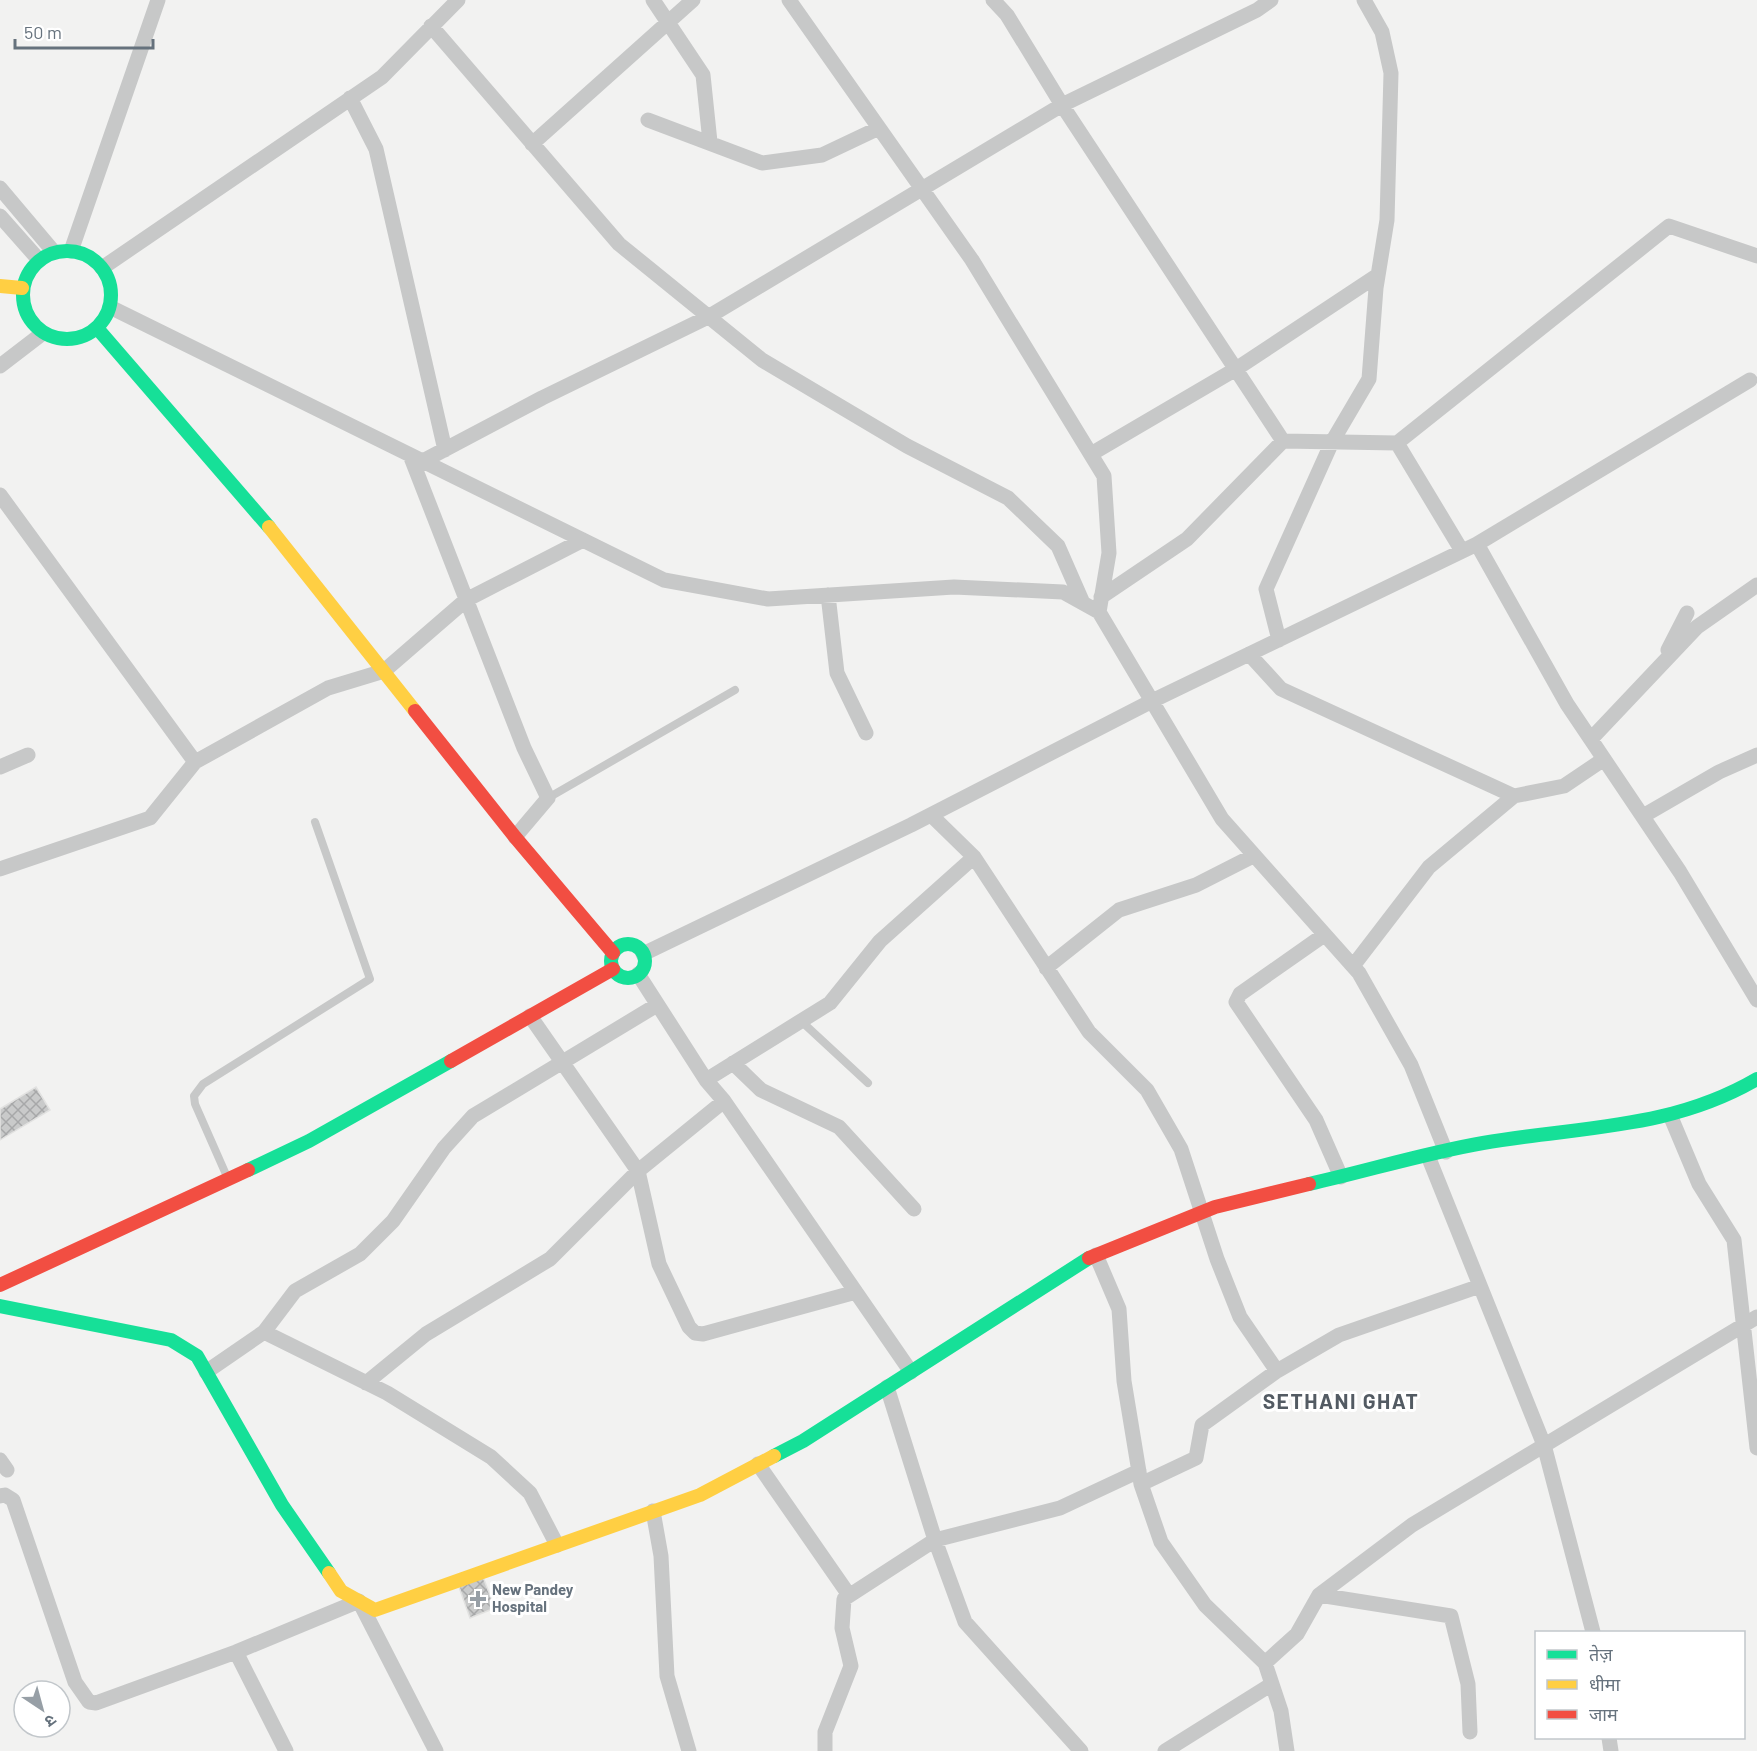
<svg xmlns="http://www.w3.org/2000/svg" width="1757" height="1751" viewBox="0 0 1757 1751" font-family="Barlow,'Noto Sans Devanagari',sans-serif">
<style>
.building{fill:url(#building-cross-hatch);stroke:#e2e2e1;stroke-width:1.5}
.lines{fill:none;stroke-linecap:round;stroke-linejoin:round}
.lane{stroke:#c7c8c8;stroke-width:8}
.street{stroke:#c7c8c8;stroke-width:15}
.fast{stroke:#16e098;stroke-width:14}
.slow{stroke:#ffcf43;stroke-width:14}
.jam{stroke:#f24e42;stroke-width:14}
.poi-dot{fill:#979fa6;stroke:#fff;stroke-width:2}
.labels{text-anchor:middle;stroke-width:6;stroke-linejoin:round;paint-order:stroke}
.poi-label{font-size:15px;font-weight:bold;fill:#66727d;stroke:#fff;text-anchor:start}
.district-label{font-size:21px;font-weight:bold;letter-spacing:1.5px;fill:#535b63;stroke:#fff}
</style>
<defs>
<pattern id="building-cross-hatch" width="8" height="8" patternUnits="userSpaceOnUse" patternTransform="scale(1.5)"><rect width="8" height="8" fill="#c9caca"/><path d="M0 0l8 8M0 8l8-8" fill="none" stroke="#a7a8a9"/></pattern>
</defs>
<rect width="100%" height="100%" fill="#f2f2f1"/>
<!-- building -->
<path class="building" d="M 36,1087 L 50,1110 L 0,1140 L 0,1109 Z
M 483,1577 L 495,1608 L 470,1618 L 459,1587 Z"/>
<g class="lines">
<!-- lane -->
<path class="lane" d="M 548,798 L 735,690
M 801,1021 L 868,1083
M 228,1179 L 195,1104 L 194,1096 L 203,1084 L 370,979 L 315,822"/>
<!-- street -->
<path class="street" d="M 653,0 L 703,75 L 710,142
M 789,0 L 972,260 L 1104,476 L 1109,553 L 1099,612
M 993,0 L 1007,15 L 1062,105 L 1283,441 L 1397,443 L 1669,226 L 1757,256
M 431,26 L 619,244 L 762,360 L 907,446 L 1008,498 L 1058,546 L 1083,603
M 350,98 L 376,149 L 445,450
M 648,120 L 762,163 L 822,155 L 879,128
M 532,144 L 693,0
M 0,188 L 54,252
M 0,216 L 39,260
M 71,251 L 158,0
M 102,268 L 382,77 L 458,0
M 110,307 L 664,580 L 768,599 L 954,587 L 1063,592 L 1099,612 L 1222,819 L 1359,973 L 1411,1065 L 1446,1152
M 0,366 L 43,333
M 1397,443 L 1462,551
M 1091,454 L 1236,369 L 1378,275
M 410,455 L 524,748 L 548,798 L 515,837
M 423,461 L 542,398 L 708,317 L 1062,105 L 1257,10 L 1271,0
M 0,495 L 195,762
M 1477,544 L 1750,380
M 828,595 L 837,673 L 866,733
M 1101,597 L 1187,539 L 1283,441
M 1279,640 L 1266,589 L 1332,442 L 1369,379 L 1376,288 L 1387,220 L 1391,73 L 1382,32 L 1364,0
M 1668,650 L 1687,613
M 1249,654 L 1281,689 L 1514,796 L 1564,786 L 1604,759
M 1591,739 L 1697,627 L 1757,585
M 0,767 L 28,755
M 931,815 L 974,857 L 1089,1032 L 1147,1090 L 1181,1149 L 1217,1259 L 1240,1317 L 1277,1371
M 1643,816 L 1719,772 L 1757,755
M 0,869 L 150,818 L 195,762 L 328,688 L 384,671 L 466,600 L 583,540
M 1324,935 L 1240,994 L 1236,1002 L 1316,1120 L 1341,1177
M 643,954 L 911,825 L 1152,701 L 1477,544 L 1567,704 L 1680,872 L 1757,1000
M 1353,966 L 1429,867 L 1514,796
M 1046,968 L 1119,910 L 1196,885 L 1253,856
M 638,974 L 706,1080 L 724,1101 L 911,1372
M 530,1016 L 638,1171 L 659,1264 L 689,1327 L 695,1333 L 703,1334 L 856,1292
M 733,1063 L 761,1090 L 839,1127 L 914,1209
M 706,1080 L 830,1003 L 880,941 L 974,857
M 1670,1115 L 1699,1184 L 1734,1240 L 1757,1448
M 1428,1156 L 1544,1445 L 1593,1632
M 1096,1255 L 1119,1309 L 1124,1381 L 1141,1484 L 1161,1542 L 1205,1605 L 1265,1663 L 1281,1711 L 1287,1751
M 264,1332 L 387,1393 L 491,1457 L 530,1493 L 557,1545
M 206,1372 L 264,1332 L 295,1291 L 360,1254 L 393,1221 L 444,1148 L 473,1116 L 657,1005
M 366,1383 L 426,1334 L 550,1259 L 638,1171 L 724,1101
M 887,1387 L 935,1540 L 965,1622 L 1081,1751
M 0,1460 L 7,1470
M 758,1464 L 849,1595
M 1141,1484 L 1196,1458 L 1202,1425 L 1277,1371 L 1339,1335 L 1480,1286
M 0,1496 L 5,1495 L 13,1500 L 75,1682 L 89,1702 L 96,1703 L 236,1652 L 359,1601 L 436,1751
M 653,1511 L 661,1556 L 667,1676 L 689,1751
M 1319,1595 L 1451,1616 L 1468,1684 L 1470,1732
M 236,1652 L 286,1751
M 1265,1663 L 1297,1634 L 1319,1595 L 1412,1525 L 1757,1317
M 1609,1738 L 1611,1751
M 825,1751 L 825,1732 L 851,1666 L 842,1628 L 844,1599 L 935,1540 L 1060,1508 L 1139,1471
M 1165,1751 L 1272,1684"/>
<!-- fast -->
<path class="fast" d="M23 295a44 44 0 1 1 88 0a44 44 0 1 1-88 0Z
M 97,328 L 269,527
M611 961a17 17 0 1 1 34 0a17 17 0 1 1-34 0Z
M 248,1170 L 309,1141 L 451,1061
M 1309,1184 C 1367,1171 1425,1153 1483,1143 C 1580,1126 1670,1130 1757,1079
M 0,1306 L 171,1340 L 197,1356 L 282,1505 L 329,1573
M 774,1456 L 803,1441 L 1089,1258"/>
<!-- slow -->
<path class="slow" d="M 0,286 L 22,288
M 269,527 L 415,711
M 329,1573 L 341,1591 L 375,1610 L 700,1495 L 774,1456"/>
<!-- jam -->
<path class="jam" d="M 415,711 L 515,837 L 613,953
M 451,1061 L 613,969
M 1089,1258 L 1215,1207 L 1309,1184
M 0,1285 L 248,1170"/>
</g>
<!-- markers -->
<path class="poi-dot" d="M475 1590h6v6h6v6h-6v6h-6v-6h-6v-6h6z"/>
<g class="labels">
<!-- poi labels -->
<g class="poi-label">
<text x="492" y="1595">New Pandey<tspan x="492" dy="17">Hospital</tspan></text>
</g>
<!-- district labels -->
<g class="district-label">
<text x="1341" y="1409">SETHANI GHAT</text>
</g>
</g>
<!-- legend -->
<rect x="1535" y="1631" width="210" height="108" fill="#ffffff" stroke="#c2c7cb" stroke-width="1.5"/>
<rect x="1547" y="1650" width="30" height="9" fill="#16e098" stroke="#c2c7cb" stroke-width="1.5"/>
<text x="1589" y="1661" font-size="18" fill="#66727d">तेज़</text>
<rect x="1547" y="1680" width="30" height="9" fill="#ffcf43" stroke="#c2c7cb" stroke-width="1.5"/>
<text x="1589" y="1691" font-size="18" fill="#66727d">धीमा</text>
<rect x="1547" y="1710" width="30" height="9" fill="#f24e42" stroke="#c2c7cb" stroke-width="1.5"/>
<text x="1589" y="1721" font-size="18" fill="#66727d">जाम</text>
<!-- north arrow -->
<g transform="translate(42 1709) rotate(144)"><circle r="28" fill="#ffffff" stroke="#c2c7cb" stroke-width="1.5"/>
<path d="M0-4.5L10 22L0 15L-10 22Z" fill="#979fa6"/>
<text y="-9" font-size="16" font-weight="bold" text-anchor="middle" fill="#66727d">उ</text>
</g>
<!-- scale -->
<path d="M15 39v9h138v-9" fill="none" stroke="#66727d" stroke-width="3"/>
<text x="24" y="39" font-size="18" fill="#66727d" stroke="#ffffff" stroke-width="4.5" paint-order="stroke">50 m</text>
</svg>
